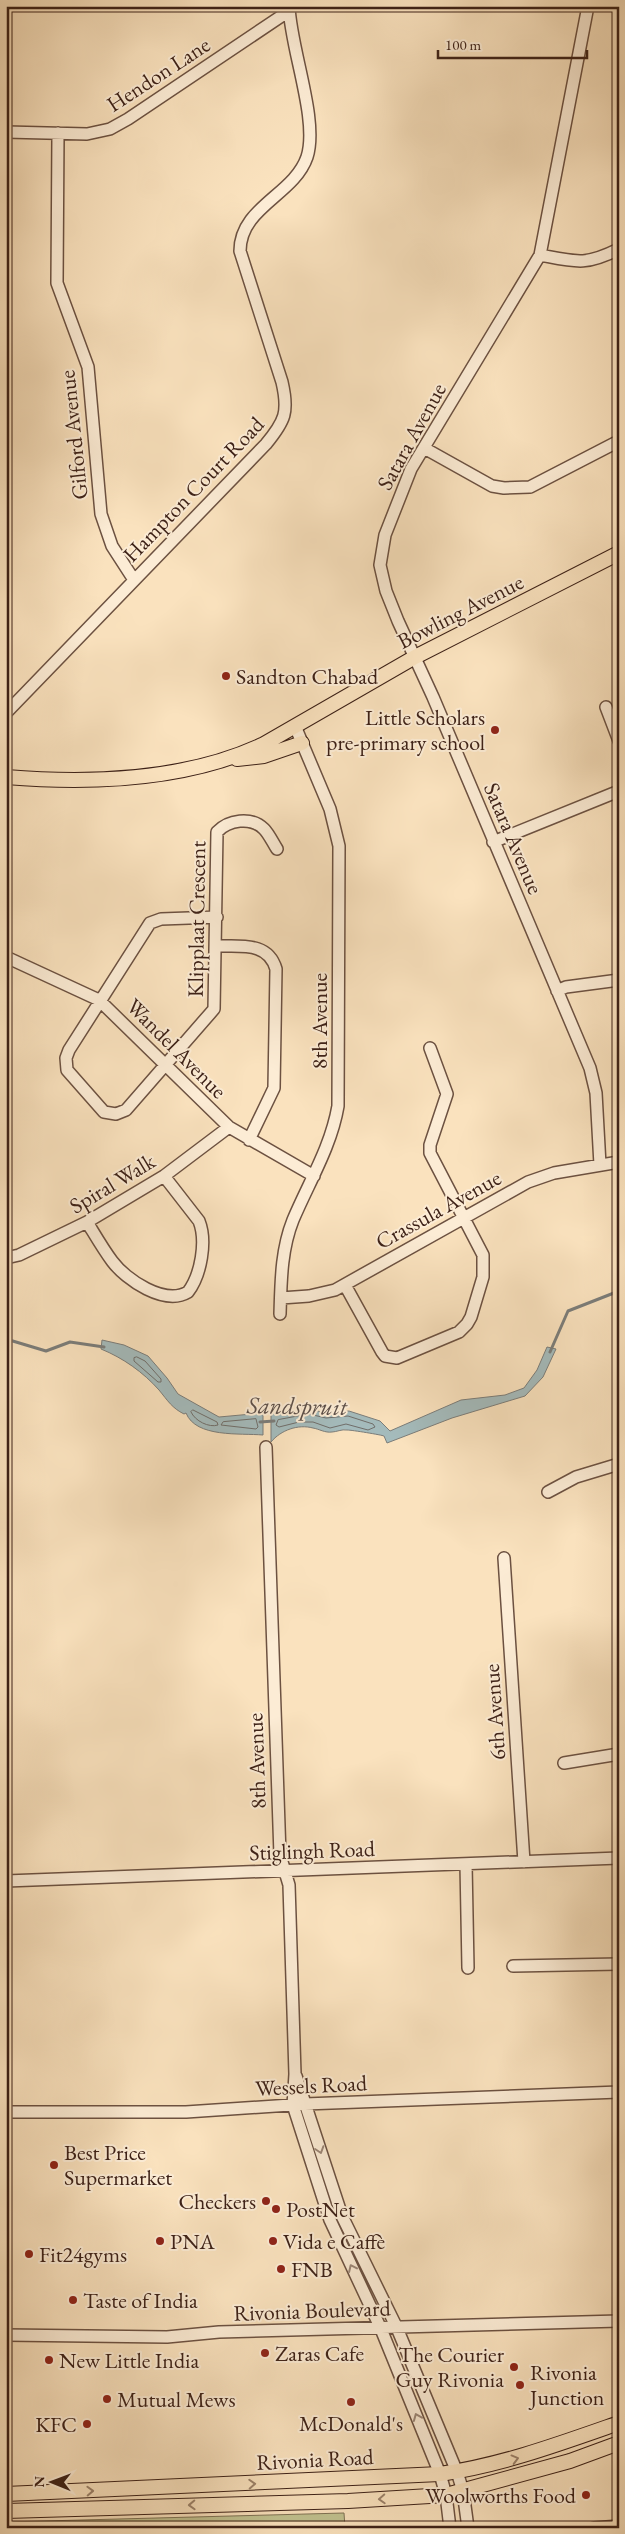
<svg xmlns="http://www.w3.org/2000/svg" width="625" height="2534" viewBox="0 0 625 2534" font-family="'EB Garamond',serif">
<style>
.green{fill:#c1c290;stroke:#7f7254}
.water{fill:#a4bbbc;stroke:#7b7d7a}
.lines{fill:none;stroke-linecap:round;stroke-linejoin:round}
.shore{stroke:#706e6a;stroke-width:1}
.stream{stroke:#7b7d7a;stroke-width:3}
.minor-casing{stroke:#6c5141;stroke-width:14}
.major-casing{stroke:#3d2117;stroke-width:16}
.minor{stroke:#fcecd5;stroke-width:11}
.major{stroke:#fae2be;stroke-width:14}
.oneway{stroke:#9c8676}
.oneway2{stroke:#9c826a}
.poi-dot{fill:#8f2418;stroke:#fcecd5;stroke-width:2}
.labels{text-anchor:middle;stroke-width:4;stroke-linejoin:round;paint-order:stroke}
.street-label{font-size:22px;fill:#3d2117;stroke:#fcecd5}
.poi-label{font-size:22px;fill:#3d2117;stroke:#fcecd5;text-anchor:start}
.water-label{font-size:24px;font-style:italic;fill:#5c4f49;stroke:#fcecd5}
</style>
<rect width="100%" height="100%" fill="#fae2be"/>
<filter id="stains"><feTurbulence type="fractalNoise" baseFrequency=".004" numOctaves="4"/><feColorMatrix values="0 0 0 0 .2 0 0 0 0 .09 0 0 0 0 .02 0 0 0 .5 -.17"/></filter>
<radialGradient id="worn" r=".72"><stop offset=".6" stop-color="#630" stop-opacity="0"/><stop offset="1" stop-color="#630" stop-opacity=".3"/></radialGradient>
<!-- green -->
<path class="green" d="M 344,2513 L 345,2528 L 6,2528 L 6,2522 Z"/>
<!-- water -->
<path class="water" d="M 102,1340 L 124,1345 L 148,1356 L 167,1378 L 178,1394 L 219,1417 L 263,1413 L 263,1435 C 240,1433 196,1438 186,1413 L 184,1414 C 172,1408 168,1401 159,1390 C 143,1372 123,1358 101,1349 Z
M 547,1347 L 556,1349 L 543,1377 L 525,1396 L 452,1418 L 387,1443 L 384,1436 C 382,1435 352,1430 347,1430 C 342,1429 336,1432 332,1432 C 325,1433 319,1429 313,1428 C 298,1424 281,1430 271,1442 L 271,1412 L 280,1414 L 309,1409 L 326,1413 L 349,1411 L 380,1421 L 390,1431 L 461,1400 L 505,1395 L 524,1388 L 537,1370 Z"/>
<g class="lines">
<!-- shore -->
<path class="shore" d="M 137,1357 L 145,1361 L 161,1379 L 161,1382 L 158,1382 L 134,1361 L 134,1358 Z
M 193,1410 L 217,1422 L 218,1425 C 209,1428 195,1421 191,1412 Z
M 309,1414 L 326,1418 L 348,1416 L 373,1424 L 375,1427 L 368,1430 L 346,1424 L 330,1428 L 313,1422 L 299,1422 L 279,1427 L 276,1425 L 278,1420 Z
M 256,1419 L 258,1427 L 256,1429 L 221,1425 L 223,1422 Z"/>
<!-- stream -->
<path class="stream" d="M 6,1339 L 46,1351 L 70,1342 L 104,1347
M 550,1352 L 568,1311 L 619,1291
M 260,1422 L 274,1421"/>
<!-- minor casing -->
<g class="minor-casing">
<path id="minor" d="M 588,6 L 540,255 L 411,469 L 385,535 L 380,565 L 386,591 L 398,621 L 433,697 L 590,1068 L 596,1093 L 600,1165
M 6,132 L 87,134 L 110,129 L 128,119 L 289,11
M 58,133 L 57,283 L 88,367 L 101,514 L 112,546 L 134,580
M 540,255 C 576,262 585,266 619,249
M 424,448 L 492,486 L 504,488 L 530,487 L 619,441
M 606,707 L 619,741
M 6,713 L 266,444 C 285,421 289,412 282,382 L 240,251 C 240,207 294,195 307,157 C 319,120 290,47 289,6
M 493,842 L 619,791
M 217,917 L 161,919 L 150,923 L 69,1050 L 66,1058 L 67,1070 L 104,1112 L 116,1114 L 126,1110 L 214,1009 L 217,832 C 228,820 251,816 264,829 C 269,834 273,843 277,849
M 217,946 C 240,947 268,941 276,969 L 274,1088 L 249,1140
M 6,957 L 99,1000 L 229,1127 L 314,1176
M 557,991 L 566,987 L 619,980
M 87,1222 C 95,1235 103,1249 112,1261 C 126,1280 165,1306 188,1292 C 201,1275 207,1241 199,1221 L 164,1176
M 6,1258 L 19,1255 L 87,1222 L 164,1176 L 229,1127
M 345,1285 L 382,1352 L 385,1356 L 397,1358 L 459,1332 L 467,1324 L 471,1317 L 483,1277 L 483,1255 L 430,1153 L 430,1145 L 447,1094 L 430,1048
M 281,1298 L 309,1296 L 335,1290 L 528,1182 L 554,1173 L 619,1162
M 280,1314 C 281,1282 281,1250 293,1220 C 309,1182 331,1147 338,1106 L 339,846 L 330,809 L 295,726
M 266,1447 L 280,1855 L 289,1885 L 295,2074 L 293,2105 L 330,2220 L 381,2329 L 440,2474 L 446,2495 L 450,2528
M 548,1492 L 576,1477 L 619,1464
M 504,1558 L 524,1862
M 564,1763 L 619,1754
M 466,1864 L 468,1968
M 6,1881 L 619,1858
M 513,1966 L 619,1964
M 296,2076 L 342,2216 L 397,2328 L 457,2472 L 463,2491 L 468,2528
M 6,2112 L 186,2112 L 305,2104 L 619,2092
M 6,2335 L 167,2337 L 219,2332 L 619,2321
M 594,2528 L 619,2526"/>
</g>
<!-- major casing -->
<g class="major-casing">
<path id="major" d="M 237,759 L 264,756 L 302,743
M 6,777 C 91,784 186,781 264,744 L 415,657 L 619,553
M 6,2494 L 440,2474 C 502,2465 559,2444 619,2423
M 6,2511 L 348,2501 L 446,2495 L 570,2461 L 619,2443"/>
</g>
<!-- minor -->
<use href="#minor" class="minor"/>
<!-- major -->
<use href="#major" class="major"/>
</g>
<!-- one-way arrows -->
<defs><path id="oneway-chevron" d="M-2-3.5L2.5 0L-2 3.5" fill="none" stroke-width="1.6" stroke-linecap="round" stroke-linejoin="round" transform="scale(1.25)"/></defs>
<g class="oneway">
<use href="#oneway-chevron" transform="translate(320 2150) rotate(72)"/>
<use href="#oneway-chevron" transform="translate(352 2268) rotate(-115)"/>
<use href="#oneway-chevron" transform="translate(417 2417) rotate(-112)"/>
</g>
<g class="oneway2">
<use href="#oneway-chevron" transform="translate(515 2459) rotate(-15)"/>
<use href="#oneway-chevron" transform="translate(252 2484) rotate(-3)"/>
<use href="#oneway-chevron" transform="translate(90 2491) rotate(-2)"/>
<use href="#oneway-chevron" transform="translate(382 2499) rotate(177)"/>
<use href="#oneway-chevron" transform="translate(192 2505) rotate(178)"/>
</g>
<!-- markers -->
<g class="poi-dot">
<circle cx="226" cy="676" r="5"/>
<circle cx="495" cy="730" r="5"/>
<circle cx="54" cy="2165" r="5"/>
<circle cx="266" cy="2201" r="5"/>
<circle cx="276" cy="2209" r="5"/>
<circle cx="160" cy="2241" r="5"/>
<circle cx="273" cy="2241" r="5"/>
<circle cx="29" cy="2254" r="5"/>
<circle cx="281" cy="2269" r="5"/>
<circle cx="73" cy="2300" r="5"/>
<circle cx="265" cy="2353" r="5"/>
<circle cx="49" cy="2360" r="5"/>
<circle cx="514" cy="2367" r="5"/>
<circle cx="520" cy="2385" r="5"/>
<circle cx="107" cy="2399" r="5"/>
<circle cx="351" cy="2402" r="5"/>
<circle cx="87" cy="2424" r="5"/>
<circle cx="586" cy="2495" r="5"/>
</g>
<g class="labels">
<!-- street labels -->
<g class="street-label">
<text transform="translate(158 74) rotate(-33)" y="8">Hendon Lane</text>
<text transform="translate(73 435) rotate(-96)" y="8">Gilford Avenue</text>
<text transform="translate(411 436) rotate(-61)" y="8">Satara Avenue</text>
<text transform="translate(193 489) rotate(-46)" y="8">Hampton Court Road</text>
<text transform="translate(460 611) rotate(-27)" y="8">Bowling Avenue</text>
<text transform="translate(514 838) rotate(67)" y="8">Satara Avenue</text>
<text transform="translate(196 919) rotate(-89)" y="8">Klipplaat Crescent</text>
<text transform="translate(319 1021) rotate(-90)" y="8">8th Avenue</text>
<text transform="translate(177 1048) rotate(45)" y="8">Wandel Avenue</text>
<text transform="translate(112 1183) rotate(-31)" y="8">Spiral Walk</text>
<text transform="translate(438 1209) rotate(-29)" y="8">Crassula Avenue</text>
<text transform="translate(494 1712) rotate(-94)" y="8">6th Avenue</text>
<text transform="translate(256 1761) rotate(-92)" y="8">8th Avenue</text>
<text transform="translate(312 1850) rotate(-2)" y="8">Stiglingh Road</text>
<text transform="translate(311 2085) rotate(-3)" y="8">Wessels Road</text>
<text transform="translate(312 2310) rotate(-2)" y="8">Rivonia Boulevard</text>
<text transform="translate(315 2459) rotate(-3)" y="8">Rivonia Road</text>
</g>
<!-- poi labels -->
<g class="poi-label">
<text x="236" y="684">Sandton Chabad</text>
<text x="485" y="725" text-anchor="end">Little Scholars<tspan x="485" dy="25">pre-primary school</tspan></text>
<text x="64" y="2160">Best Price<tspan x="64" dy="25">Supermarket</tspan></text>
<text x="256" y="2209" text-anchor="end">Checkers</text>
<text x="286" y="2217">PostNet</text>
<text x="170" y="2249">PNA</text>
<text x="283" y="2249">Vida e Caffè</text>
<text x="39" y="2262">Fit24gyms</text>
<text x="291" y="2277">FNB</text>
<text x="83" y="2308">Taste of India</text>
<text x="275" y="2361">Zaras Cafe</text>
<text x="504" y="2362" text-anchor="end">The Courier<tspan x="504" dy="25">Guy Rivonia</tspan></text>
<text x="59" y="2368">New Little India</text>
<text x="530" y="2380">Rivonia<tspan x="530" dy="25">Junction</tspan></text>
<text x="117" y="2407">Mutual Mews</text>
<text x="351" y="2431" text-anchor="middle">McDonald's</text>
<text x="77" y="2432" text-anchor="end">KFC</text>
<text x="576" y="2503" text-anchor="end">Woolworths Food</text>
</g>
<!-- water labels -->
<g class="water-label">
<text transform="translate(297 1406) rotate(1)" y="8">Sandspruit</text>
</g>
</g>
<!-- margin -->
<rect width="625" height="2534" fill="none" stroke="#fae2be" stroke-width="25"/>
<rect x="8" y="8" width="610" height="2519" fill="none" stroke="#3d2117" stroke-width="2.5"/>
<rect x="12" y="12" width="600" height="2509" fill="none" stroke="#3d2117"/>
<!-- north arrow -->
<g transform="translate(52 2482) rotate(271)" stroke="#fcecd5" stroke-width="4" paint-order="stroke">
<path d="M0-4L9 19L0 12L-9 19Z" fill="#3d2117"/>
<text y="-8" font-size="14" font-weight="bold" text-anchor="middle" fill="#3d2117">N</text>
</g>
<!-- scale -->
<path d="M438 50v8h149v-8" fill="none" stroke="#3d2117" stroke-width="2.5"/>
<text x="445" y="50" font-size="15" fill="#3d2117" stroke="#fcecd5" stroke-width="4" paint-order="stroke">100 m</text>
<rect width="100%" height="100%" filter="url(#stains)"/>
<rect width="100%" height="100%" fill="url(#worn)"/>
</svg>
